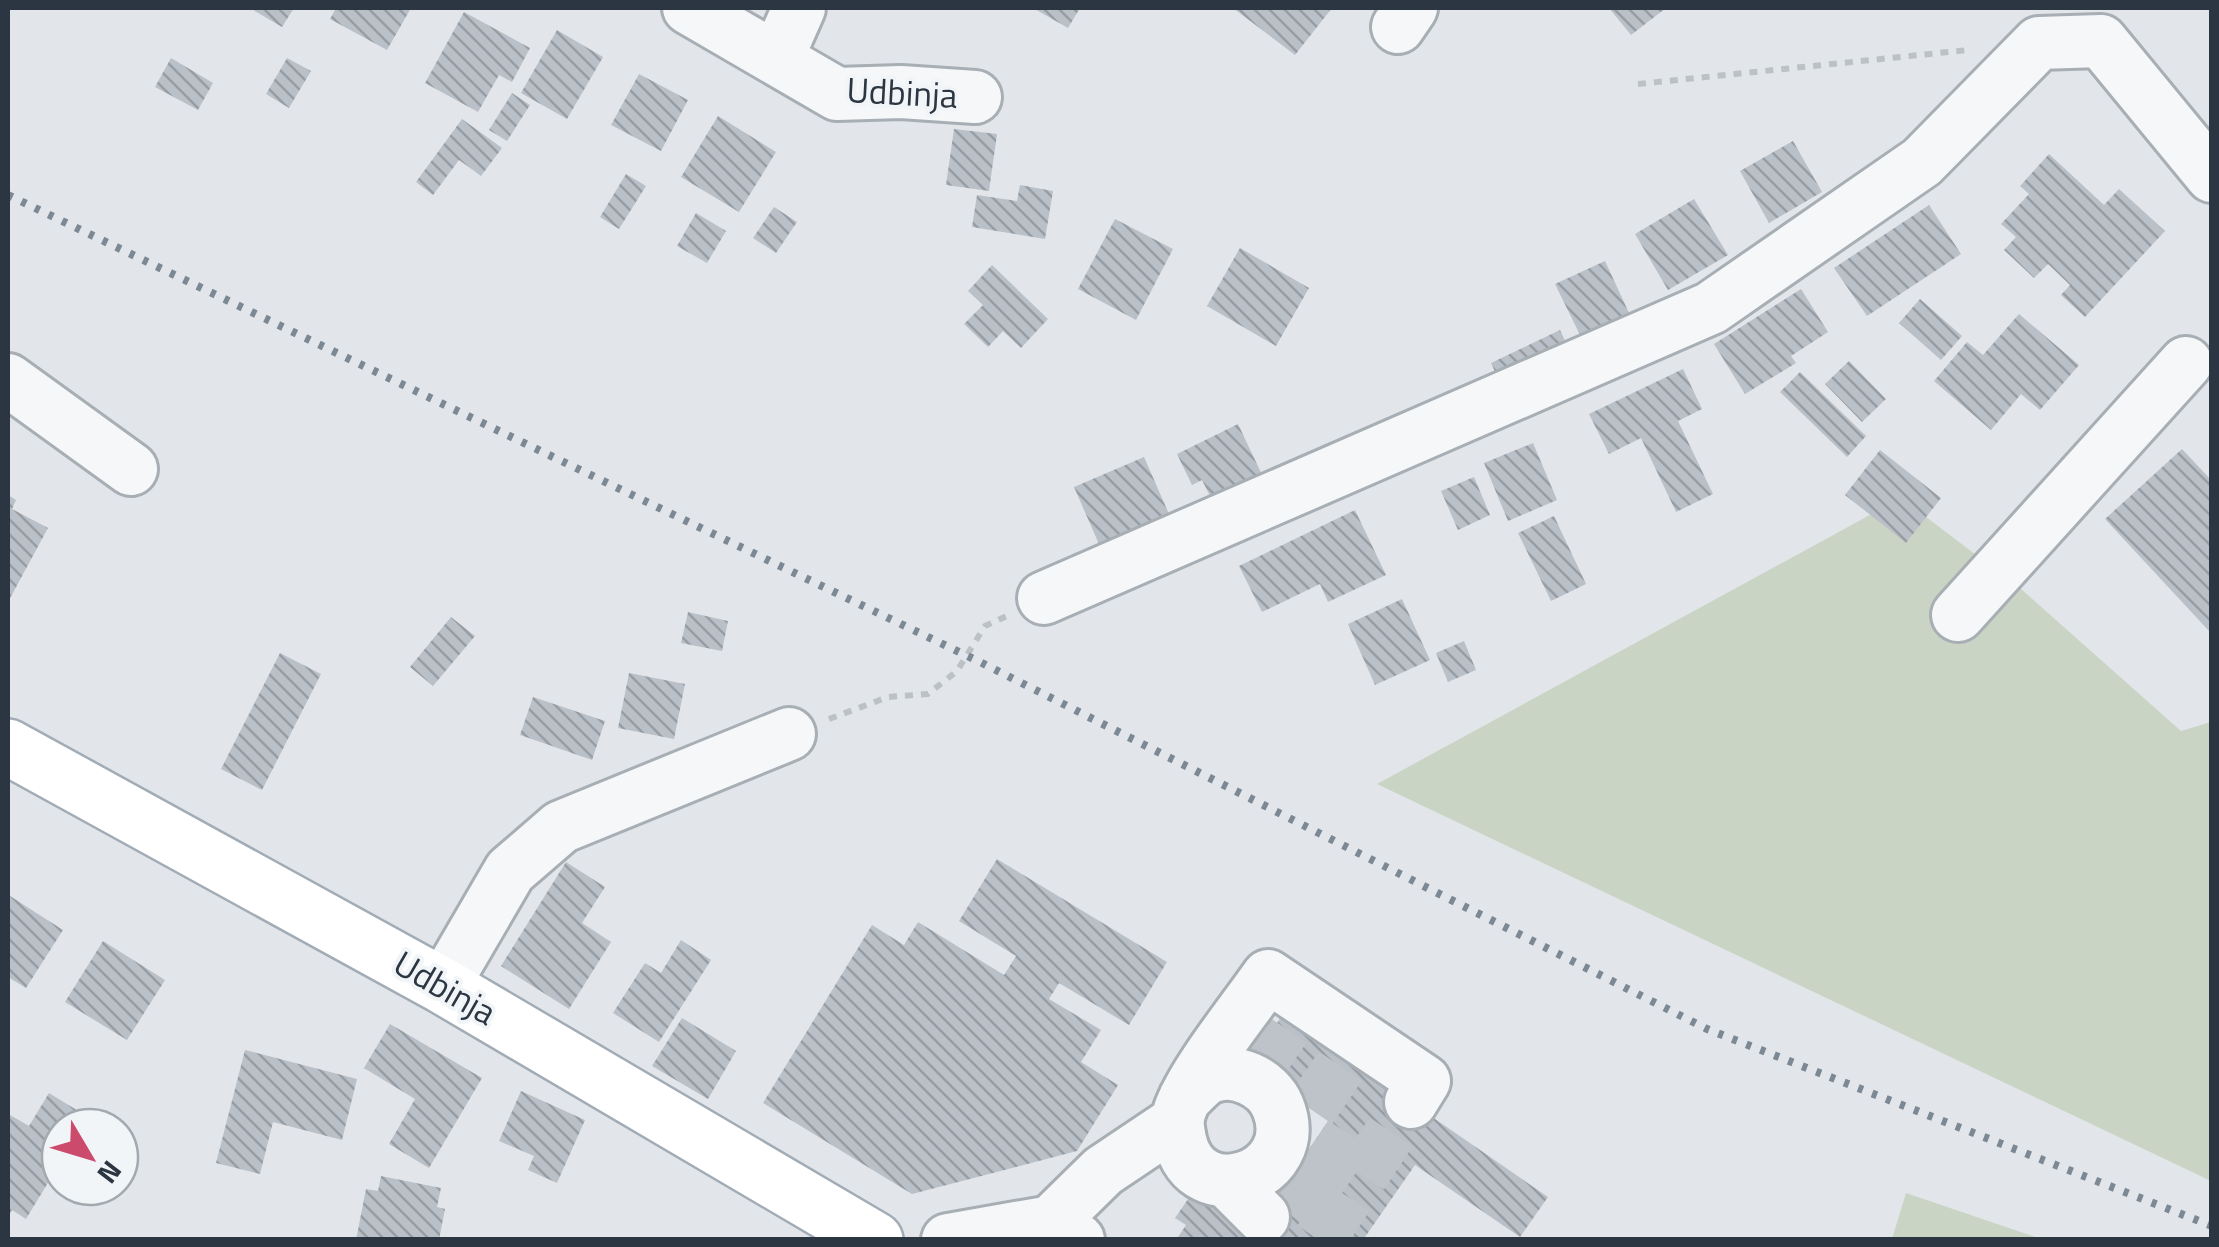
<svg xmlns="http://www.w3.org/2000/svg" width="2219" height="1247" viewBox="0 0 2219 1247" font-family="'Titillium Web',sans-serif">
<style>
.grass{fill:#cad4c4}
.building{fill:url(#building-back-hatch)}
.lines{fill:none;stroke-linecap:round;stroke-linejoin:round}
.minor-tunnel{stroke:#bdc3c8;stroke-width:52;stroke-dasharray:52 26;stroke-linecap:butt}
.minor-casing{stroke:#a7aeb4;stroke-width:58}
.major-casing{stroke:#a2acb6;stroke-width:60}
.path{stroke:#bcc1c6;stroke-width:6;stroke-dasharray:8 8;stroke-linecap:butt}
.minor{stroke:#f5f7f9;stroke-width:52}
.major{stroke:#fff;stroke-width:55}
.rail{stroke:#7c8894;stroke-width:8;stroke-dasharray:5 10;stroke-linecap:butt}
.labels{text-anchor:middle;stroke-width:8;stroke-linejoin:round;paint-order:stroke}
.street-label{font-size:35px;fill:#2b3642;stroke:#f2f5f8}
</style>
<defs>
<pattern id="building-back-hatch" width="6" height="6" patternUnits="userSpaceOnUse" patternTransform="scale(2.5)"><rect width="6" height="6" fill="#bac0c7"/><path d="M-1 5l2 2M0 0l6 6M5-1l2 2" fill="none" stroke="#979da3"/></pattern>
</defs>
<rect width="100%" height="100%" fill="#e2e6ea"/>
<!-- grass -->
<path class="grass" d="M 1901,498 L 2021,589 L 2181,731 L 2211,722 L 2211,1181 L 1377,784 Z
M 1906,1193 L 2041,1239 L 1892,1239 Z"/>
<!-- building -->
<path class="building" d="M 250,8 L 294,8 L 282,27 Z
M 336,8 L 411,8 L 387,50 L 330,19 Z
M 1033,8 L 1080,8 L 1068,28 Z
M 1233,8 L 1332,8 L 1295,55 Z
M 1609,8 L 1666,8 L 1631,35 Z
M 464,12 L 530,48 L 512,82 L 499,75 L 478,112 L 425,83 Z
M 557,30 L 603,57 L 567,119 L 521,93 Z
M 171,58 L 213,83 L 198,110 L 155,87 Z
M 287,58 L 311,71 L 289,108 L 266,94 Z
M 639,74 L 688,100 L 661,151 L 611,125 Z
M 512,93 L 530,105 L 507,141 L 489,130 Z
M 718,116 L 776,152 L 739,212 L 681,177 Z
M 462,119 L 502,148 L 481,176 L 459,160 L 433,195 L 416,182 Z
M 954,129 L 997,134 L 989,191 L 946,185 Z
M 1793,141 L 1822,192 L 1769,223 L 1740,171 Z
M 2049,154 L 2104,205 L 2119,189 L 2165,231 L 2085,317 L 2061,295 L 2070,285 L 2048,264 L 2034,278 L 2004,250 L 2016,237 L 2001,224 L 2029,194 L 2020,186 Z
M 626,174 L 646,186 L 619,229 L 600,217 Z
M 1020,185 L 1053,191 L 1045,239 L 972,227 L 977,195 L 1017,201 Z
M 1694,199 L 1728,255 L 1668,290 L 1635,234 Z
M 1929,205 L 1961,254 L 1867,316 L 1834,268 Z
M 774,207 L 797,222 L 776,253 L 753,238 Z
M 696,213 L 726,231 L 707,263 L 677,246 Z
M 1115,219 L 1173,249 L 1136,320 L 1078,289 Z
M 1240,248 L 1309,288 L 1276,346 L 1207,306 Z
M 1605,261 L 1629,313 L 1581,337 L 1555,284 Z
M 992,265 L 1048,319 L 1021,348 L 1003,331 L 988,347 L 964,324 L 983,305 L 968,291 Z
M 1801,289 L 1828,332 L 1791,356 L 1796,363 L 1745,394 L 1714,344 Z
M 1920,299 L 1962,336 L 1941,360 L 1899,323 Z
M 2019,314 L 2079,365 L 2040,410 L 2021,394 L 1991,430 L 1934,381 L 1967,342 L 1983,355 Z
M 1560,330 L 1575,362 L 1506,395 L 1491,363 Z
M 1849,361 L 1886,399 L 1862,422 L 1825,384 Z
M 1683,369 L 1702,409 L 1678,421 L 1713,494 L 1676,512 L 1641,438 L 1609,454 L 1589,414 Z
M 1800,372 L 1866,436 L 1847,457 L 1780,392 Z
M 1238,424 L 1264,479 L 1214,504 L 1202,480 L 1192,485 L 1177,454 Z
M 1533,443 L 1557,500 L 1508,521 L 1484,463 Z
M 2182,449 L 2212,481 L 2209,631 L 2105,519 Z
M 1880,450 L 1941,498 L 1906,543 L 1845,495 Z
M 1144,457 L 1176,530 L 1106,560 L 1074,487 Z
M 1474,477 L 1490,515 L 1458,530 L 1441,491 Z
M 8,495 L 16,500 L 12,509 L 48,528 L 8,602 Z
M 1355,510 L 1386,575 L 1328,602 L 1320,584 L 1262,612 L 1239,566 Z
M 1554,516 L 1586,584 L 1551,601 L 1518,533 Z
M 1402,599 L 1430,660 L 1375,685 L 1348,624 Z
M 688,612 L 728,621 L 722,651 L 681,643 Z
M 451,617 L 475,636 L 433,686 L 410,667 Z
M 1464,641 L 1476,670 L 1448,682 L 1436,653 Z
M 280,653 L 321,674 L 262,790 L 221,769 Z
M 629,673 L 685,684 L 674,739 L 618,728 Z
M 533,697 L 605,721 L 592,760 L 520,735 Z
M 997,859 L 1167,962 L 1129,1025 L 1059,983 L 1049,999 L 1101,1030 L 1081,1062 L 1118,1085 L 1077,1151 L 912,1194 L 763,1103 L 872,925 L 904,945 L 918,922 L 1004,975 L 1016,956 L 959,921 Z
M 566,862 L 605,887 L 582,923 L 611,942 L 569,1009 L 501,966 Z
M 10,896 L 63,930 L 26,988 L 8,977 Z
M 681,940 L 711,960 L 659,1042 L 613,1013 L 645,963 L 661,973 Z
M 103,941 L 165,980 L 127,1040 L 65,1002 Z
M 1283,1014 L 1548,1197 L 1520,1237 L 1415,1165 L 1363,1240 L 1176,1240 L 1186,1225 L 1175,1218 L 1197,1186 L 1263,1217 L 1328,1121 L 1248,1066 Z
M 682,1018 L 736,1051 L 708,1099 L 652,1066 Z
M 390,1024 L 482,1078 L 429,1168 L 389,1144 L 415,1099 L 364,1068 Z
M 245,1050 L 357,1079 L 342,1140 L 273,1122 L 260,1174 L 216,1163 Z
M 521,1091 L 585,1120 L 557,1183 L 528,1170 L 534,1156 L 499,1141 Z
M 49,1093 L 88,1117 L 82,1127 L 60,1127 L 60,1163 L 26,1219 L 12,1210 L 8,1217 L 8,1120 L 10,1115 L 29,1126 Z
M 381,1176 L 441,1188 L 437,1207 L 445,1209 L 439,1240 L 356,1240 L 366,1189 L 378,1191 Z"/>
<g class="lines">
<!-- minor-tunnel -->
<path class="minor-tunnel" d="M 1256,1071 L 1291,1019
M 1311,1109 L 1346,1058
M 1314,1142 L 1362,1175
M 1287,1182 L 1337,1214
M 1319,1240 L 1411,1102"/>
<!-- minor casing -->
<g class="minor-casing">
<path id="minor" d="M 689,8 L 837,94 L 901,92 L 975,97
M 1398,27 L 1411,8
M 2101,41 L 2212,176
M 777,58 L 799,8
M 8,380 L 131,469
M 1044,598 L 1711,308 L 1922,162 L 2039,43 L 2101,41
M 1958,615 L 2186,363
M 443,986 L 510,871 L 561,827 L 789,734
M 1185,1098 C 1192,1092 1200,1082 1208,1078 C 1234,1066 1268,1082 1278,1107 C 1306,1177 1196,1214 1180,1140 C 1178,1128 1176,1122 1180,1110 C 1194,1072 1243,1012 1268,976 L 1424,1081 L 1411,1102
M 1227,1181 L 1263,1217
M 1051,1222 L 1103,1171 L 1176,1122
M 948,1240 L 1051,1222 L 1078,1240"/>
</g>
<!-- major casing -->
<g class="major-casing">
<path id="major" d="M 8,747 L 443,986 L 875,1240"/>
</g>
<!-- path -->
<path class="path" d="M 1638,84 L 1968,50
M 829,719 L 888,697 L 928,694 L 957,671 L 985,626 L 1007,616"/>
<!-- minor -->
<use href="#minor" class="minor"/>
<!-- major -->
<use href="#major" class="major"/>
<!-- rail -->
<path class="rail" d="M 8,195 L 982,663 L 1707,1029 L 2212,1226"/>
</g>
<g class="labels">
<!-- street labels -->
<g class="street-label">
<text transform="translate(902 93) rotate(3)" y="12">Udbinja</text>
<text transform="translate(445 988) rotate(30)" y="12">Udbinja</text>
</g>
</g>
<!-- border -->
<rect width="2219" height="1247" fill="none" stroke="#2b3642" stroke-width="20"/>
<!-- north arrow -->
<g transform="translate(90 1157) rotate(128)"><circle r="48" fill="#f2f5f8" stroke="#a2a9af" stroke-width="2.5"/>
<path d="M0-8L18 38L0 25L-18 38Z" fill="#cc4b6d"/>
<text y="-15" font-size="28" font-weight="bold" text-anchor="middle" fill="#2b3642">N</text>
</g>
</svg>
